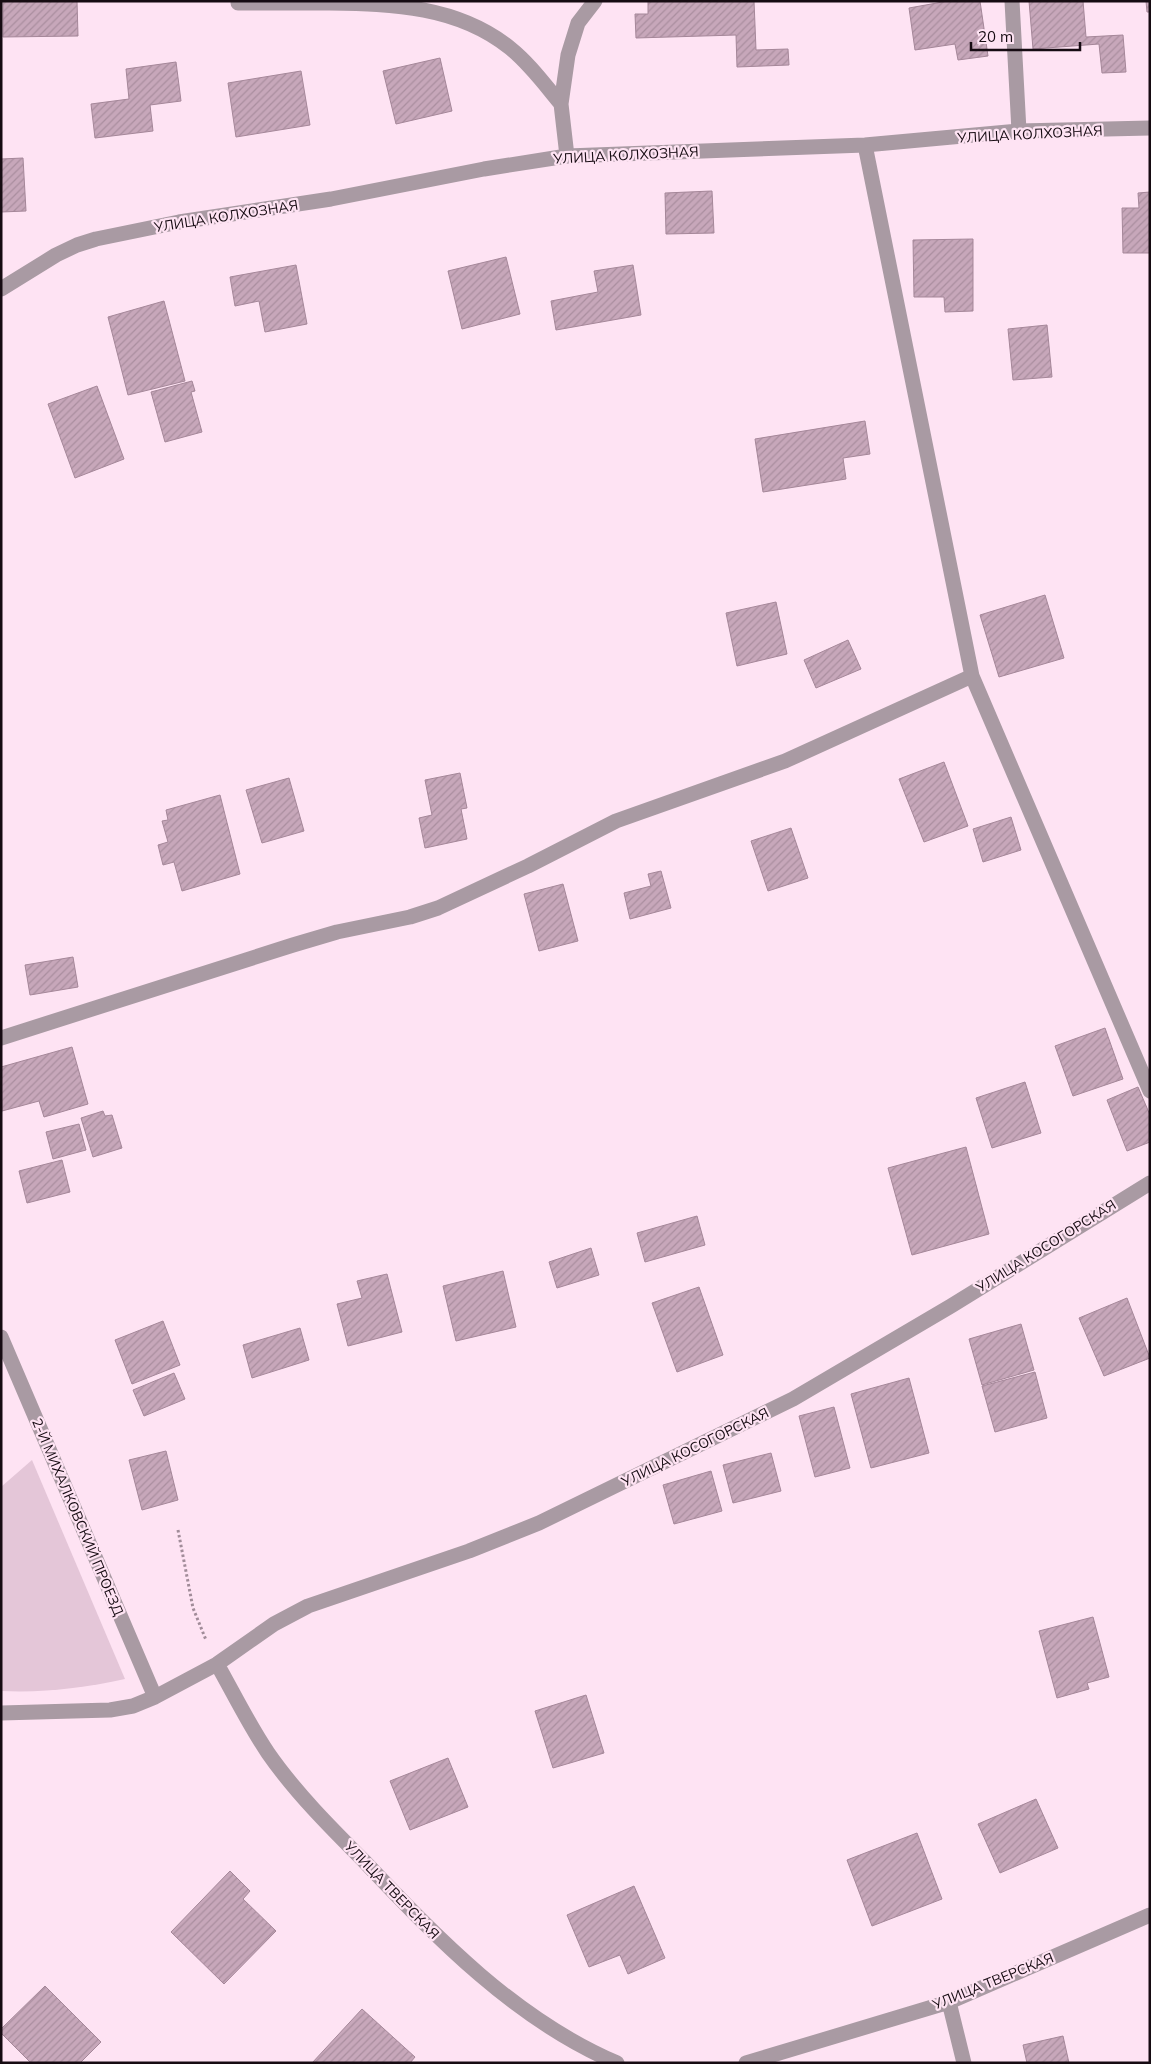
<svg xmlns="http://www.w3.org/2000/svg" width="1151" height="2064" viewBox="0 0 1151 2064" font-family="Mulish,sans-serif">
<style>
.green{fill:#e4c6d8}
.building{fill:url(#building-hatch);stroke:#a58799}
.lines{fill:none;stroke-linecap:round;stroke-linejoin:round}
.path{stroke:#a18c99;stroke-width:3;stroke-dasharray:2.5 2.5;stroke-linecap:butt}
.minor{stroke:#a99aa3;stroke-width:15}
.labels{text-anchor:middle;stroke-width:4.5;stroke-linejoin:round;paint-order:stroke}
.street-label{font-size:14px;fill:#160b12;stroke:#fee3f3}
</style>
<defs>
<pattern id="building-hatch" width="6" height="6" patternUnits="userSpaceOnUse" patternTransform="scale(1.25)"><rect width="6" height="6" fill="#c7a7ba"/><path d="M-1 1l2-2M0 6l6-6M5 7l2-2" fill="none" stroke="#aa8e9f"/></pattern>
</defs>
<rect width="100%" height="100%" fill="#fee3f3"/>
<!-- green -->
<path class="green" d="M 32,1460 L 125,1679 C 84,1688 44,1693 1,1691 L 1,1487 Z"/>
<!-- building -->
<path class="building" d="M 3,1 L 77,1 L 78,36 L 3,37 Z
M 648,1 L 754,1 L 756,50 L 788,49 L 789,65 L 737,67 L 736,35 L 636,38 L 635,14 L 648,14 Z
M 948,1 L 980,1 L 988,56 L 958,60 L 955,44 L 915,50 L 909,8 Z
M 1029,1 L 1083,1 L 1086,37 L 1123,35 L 1126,72 L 1102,73 L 1099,44 L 1033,49 Z
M 1146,1 L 1150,1 L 1150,12 L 1147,12 Z
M 440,58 L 452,111 L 396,124 L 383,71 Z
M 176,62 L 181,101 L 150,105 L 153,131 L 95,138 L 91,104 L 129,99 L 126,69 Z
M 301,71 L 310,125 L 236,137 L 228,83 Z
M 23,158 L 26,211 L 1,212 L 1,159 Z
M 712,191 L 714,233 L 666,234 L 665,193 Z
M 1150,192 L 1150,253 L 1123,253 L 1122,208 L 1139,208 L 1138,193 Z
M 973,239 L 973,311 L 945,312 L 944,297 L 914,297 L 913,240 Z
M 506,257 L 520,314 L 462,329 L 448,271 Z
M 296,265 L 307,324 L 265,332 L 259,301 L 235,306 L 230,277 Z
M 633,265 L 641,315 L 556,330 L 551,301 L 598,292 L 594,271 Z
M 164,301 L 185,381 L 128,395 L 108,317 Z
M 1047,325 L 1052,377 L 1013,380 L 1008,329 Z
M 192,381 L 195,391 L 191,392 L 202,432 L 165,442 L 151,392 Z
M 97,386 L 124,459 L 75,478 L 48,404 Z
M 865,421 L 870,454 L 843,458 L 846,479 L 763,492 L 755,439 Z
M 1045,595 L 1064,658 L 999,677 L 980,615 Z
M 776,602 L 787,654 L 737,666 L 726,613 Z
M 848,640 L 861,669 L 816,688 L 804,660 Z
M 944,762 L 968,826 L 924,842 L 899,779 Z
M 460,773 L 467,808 L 461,809 L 467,839 L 425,848 L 419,818 L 432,815 L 425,780 Z
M 289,778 L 304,831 L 262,843 L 246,790 Z
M 220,795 L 240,874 L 182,891 L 174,862 L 163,865 L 158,845 L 168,842 L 162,821 L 168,820 L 166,810 Z
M 1011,817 L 1021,850 L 983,862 L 973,829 Z
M 791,828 L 808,878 L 768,891 L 751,841 Z
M 661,871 L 671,908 L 630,919 L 624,893 L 651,886 L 648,874 Z
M 563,884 L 578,941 L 539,951 L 524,894 Z
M 73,957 L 78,987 L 30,995 L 25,965 Z
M 1105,1028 L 1123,1079 L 1073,1096 L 1055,1046 Z
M 72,1047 L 88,1104 L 44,1117 L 39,1101 L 2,1111 L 1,1067 Z
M 1025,1082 L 1041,1133 L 992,1148 L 976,1098 Z
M 1138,1087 L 1150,1115 L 1150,1142 L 1127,1151 L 1107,1100 Z
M 103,1111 L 105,1116 L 112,1115 L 122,1148 L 93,1157 L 81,1118 Z
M 79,1124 L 86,1150 L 53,1159 L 46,1132 Z
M 966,1147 L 989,1234 L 912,1255 L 888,1168 Z
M 62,1160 L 70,1192 L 27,1203 L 19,1171 Z
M 697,1216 L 705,1245 L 645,1262 L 637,1233 Z
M 591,1248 L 599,1275 L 557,1288 L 549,1262 Z
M 503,1271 L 516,1327 L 456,1341 L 443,1286 Z
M 387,1274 L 402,1332 L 348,1346 L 337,1304 L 362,1298 L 357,1281 Z
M 699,1287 L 723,1355 L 677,1372 L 652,1303 Z
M 1127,1298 L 1150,1358 L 1104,1376 L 1079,1318 Z
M 163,1321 L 180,1365 L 132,1384 L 115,1340 Z
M 1021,1324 L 1034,1370 L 982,1385 L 969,1339 Z
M 300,1328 L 309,1360 L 252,1378 L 243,1345 Z
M 1035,1372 L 1047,1418 L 995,1432 L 982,1386 Z
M 174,1373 L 185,1399 L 144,1416 L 133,1390 Z
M 909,1378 L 929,1453 L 871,1468 L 851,1394 Z
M 834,1407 L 850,1468 L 815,1477 L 799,1416 Z
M 166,1451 L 178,1500 L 142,1510 L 129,1460 Z
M 771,1453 L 781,1491 L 733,1503 L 723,1465 Z
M 711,1471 L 722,1511 L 674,1524 L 663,1485 Z
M 1093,1617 L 1109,1677 L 1087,1683 L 1089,1689 L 1057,1698 L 1039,1631 Z
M 586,1695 L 604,1753 L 553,1768 L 535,1711 Z
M 448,1758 L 468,1807 L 410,1830 L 390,1781 Z
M 1036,1799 L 1058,1848 L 1000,1873 L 978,1824 Z
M 917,1833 L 942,1899 L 872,1926 L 847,1860 Z
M 230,1871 L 250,1891 L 243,1899 L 276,1931 L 224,1984 L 171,1932 Z
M 634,1886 L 665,1958 L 628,1974 L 620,1955 L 589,1967 L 567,1915 Z
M 45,1986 L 101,2042 L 80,2063 L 31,2063 L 1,2033 L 1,2029 Z
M 362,2009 L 415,2057 L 410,2063 L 312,2063 Z
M 1063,2036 L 1069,2063 L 1027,2063 L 1023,2045 Z"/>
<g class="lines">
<!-- path -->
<path class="path" d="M 178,1530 L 193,1608 L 206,1640"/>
<!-- minor -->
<path class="minor" d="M 1012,1 L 1019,131
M 238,3 C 268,3 299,3 329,3 C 393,4 458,6 510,48 C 530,64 545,85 561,104
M 865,145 L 972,676 L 1150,1091
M 567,156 L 561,104 L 568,55 L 578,23 L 595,1
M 1,289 L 56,255 L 77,245 L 96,239 L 179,222 L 331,199 L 484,169 L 567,156 L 865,145 L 1019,131 L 1150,128
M 1,1038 L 293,945 L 337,932 L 410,917 L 438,908 L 528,866 L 616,821 L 785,761 L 972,676
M 1,1337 L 155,1697
M 217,1664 C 234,1694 249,1725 268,1753 C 295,1792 331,1828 364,1861 C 438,1939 516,2020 617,2063
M 1,1713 L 110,1710 L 133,1706 L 155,1697 L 217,1664 L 274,1624 L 308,1606 L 469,1551 L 539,1523 L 793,1399 L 951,1306 L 1150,1183
M 949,2002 L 964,2063
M 746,2063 L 949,2002 L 1150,1915"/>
</g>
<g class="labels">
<!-- street labels -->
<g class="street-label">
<text transform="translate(1030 134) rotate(-3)" y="5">УЛИЦА КОЛХОЗНАЯ</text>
<text transform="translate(626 155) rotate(-3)" y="5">УЛИЦА КОЛХОЗНАЯ</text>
<text transform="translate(226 216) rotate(-9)" y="5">УЛИЦА КОЛХОЗНАЯ</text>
<text transform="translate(1046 1246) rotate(-32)" y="5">УЛИЦА КОСОГОРСКАЯ</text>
<text transform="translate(695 1447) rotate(-26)" y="5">УЛИЦА КОСОГОРСКАЯ</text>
<text transform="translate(78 1517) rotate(67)" y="5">2-Й МИХАЛКОВСКИЙ ПРОЕЗД</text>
<text transform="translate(392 1890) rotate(46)" y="5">УЛИЦА ТВЕРСКАЯ</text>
<text transform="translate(993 1981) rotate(-22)" y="5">УЛИЦА ТВЕРСКАЯ</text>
</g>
</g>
<!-- border -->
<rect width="1151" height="2064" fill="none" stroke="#160b12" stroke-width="5"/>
<!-- scale -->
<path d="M971 42v8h109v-8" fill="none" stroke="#160b12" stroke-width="2.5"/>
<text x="978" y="42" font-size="15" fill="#160b12" stroke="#fee3f3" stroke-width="4" paint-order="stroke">20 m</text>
</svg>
